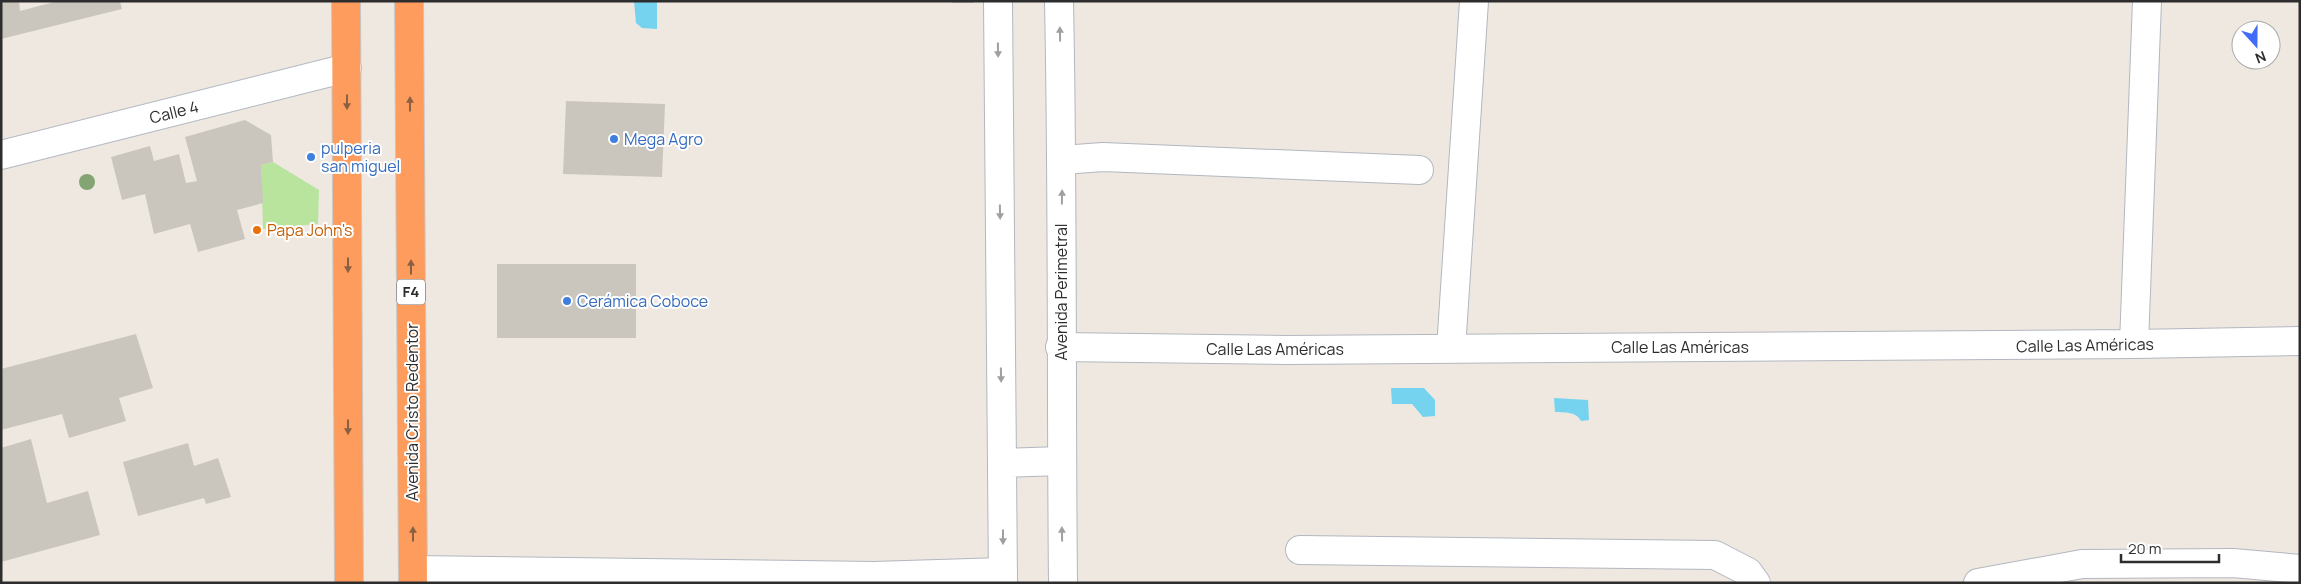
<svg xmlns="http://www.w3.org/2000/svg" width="2301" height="584" viewBox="0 0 2301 584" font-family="Manrope,sans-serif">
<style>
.green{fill:#b8e49e}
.water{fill:#75d3ef}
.building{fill:#cac6be}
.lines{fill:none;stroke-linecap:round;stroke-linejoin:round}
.street-casing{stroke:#b3b7c0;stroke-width:30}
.secondary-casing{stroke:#b3b7c0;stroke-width:30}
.highway-casing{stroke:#c8c8c8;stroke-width:30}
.street{stroke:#fff;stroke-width:28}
.secondary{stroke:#fff;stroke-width:28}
.highway{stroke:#fd9c5c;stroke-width:28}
.tree{fill:#85a474}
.oneway{fill:#a0a0a0}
.oneway2{fill:#8b5f42}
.shop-dot{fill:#3f7fe0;stroke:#fff;stroke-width:2}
.food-dot{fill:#e8710a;stroke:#fff;stroke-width:2}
.labels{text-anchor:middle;stroke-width:4;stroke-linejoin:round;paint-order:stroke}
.shield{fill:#fff;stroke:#6c6c6c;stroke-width:1}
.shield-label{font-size:15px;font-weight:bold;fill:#2d2d2d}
.street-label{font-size:16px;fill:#2d2d2d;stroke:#fff}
.shop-label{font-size:16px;fill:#366cbe;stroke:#fff;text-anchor:start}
.food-label{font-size:16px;fill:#c56008;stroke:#fff;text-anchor:start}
</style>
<rect width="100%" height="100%" fill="#eee8e0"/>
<!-- green -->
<path class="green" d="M 273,162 L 319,190 L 318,224 L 263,229 L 261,165 Z"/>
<!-- water -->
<path class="water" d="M 634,1 L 657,1 L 657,29 L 642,28 L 636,23 Z
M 1391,388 L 1424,388 L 1435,400 L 1435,416 L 1423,417 L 1412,404 L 1392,404 Z
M 1554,398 L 1588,400 L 1589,420 L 1581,421 C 1576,411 1565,413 1555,412 Z"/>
<!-- building -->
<path class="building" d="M 1,1 L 19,1 L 20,11 L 58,1 L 120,1 L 122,9 L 1,39 Z
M 952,1 L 974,1 L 974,3 L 952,3 Z
M 566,101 L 665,104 L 662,177 L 563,174 Z
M 245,120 L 271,135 L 273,162 L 261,165 L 263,203 L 237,210 L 245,239 L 198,252 L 190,224 L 154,234 L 145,194 L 122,200 L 111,157 L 150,146 L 154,161 L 179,154 L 186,183 L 197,181 L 185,137 Z
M 497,264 L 636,264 L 636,338 L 497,338 Z
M 136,334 L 153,388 L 119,398 L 126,421 L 69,438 L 62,414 L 1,430 L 1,369 Z
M 31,439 L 47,503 L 88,491 L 100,535 L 1,562 L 1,448 Z
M 188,443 L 194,466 L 218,458 L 231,497 L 206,504 L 204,498 L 138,516 L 123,462 Z"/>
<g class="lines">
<!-- street casing -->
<g class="street-casing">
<path id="street" d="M 1,155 L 347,68
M 1062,160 L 1103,157 L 1419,170
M 2134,344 L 2147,1
M 1060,347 L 1285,350 L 2134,344 L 2300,341
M 1451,349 L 1474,1
M 1300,550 L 1715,555 L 1748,572 L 1756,583
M 413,570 L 874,576 L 1003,572
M 1978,583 L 2082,564 L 2233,563 L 2300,569"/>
</g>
<!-- secondary casing -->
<g class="secondary-casing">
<path id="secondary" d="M 998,1 L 1003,583
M 1059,1 C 1063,195 1061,389 1063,583
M 1002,463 L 1062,461"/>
</g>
<!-- highway casing -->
<g class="highway-casing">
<path id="highway" d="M 346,1 L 349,583
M 409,1 L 413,583"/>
</g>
<!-- street -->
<use href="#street" class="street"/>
<!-- secondary -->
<use href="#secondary" class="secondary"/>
<!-- highway -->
<use href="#highway" class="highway"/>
</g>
<!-- trees -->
<circle class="tree" cx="87" cy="182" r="8"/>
<!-- one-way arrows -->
<defs><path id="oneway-solid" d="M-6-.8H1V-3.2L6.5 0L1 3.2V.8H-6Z" transform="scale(1.25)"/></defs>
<g class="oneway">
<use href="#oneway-solid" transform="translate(1060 34) rotate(-91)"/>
<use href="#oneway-solid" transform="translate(998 50) rotate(89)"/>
<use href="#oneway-solid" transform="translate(1062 197) rotate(-89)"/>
<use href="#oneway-solid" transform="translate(1000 212) rotate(89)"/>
<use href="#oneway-solid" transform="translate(1001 375) rotate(89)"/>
<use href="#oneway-solid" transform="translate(1062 534) rotate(-91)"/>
<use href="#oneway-solid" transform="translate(1003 537) rotate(90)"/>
</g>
<g class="oneway2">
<use href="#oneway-solid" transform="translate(347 102) rotate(90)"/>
<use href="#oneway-solid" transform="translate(410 104) rotate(-90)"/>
<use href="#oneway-solid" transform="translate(348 265) rotate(90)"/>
<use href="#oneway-solid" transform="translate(411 267) rotate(-90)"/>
<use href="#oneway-solid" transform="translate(348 427) rotate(90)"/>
<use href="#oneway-solid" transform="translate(413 534) rotate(-90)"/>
</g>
<!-- markers -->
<g class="shop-dot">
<circle cx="614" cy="139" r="5"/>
<circle cx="311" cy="157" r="5"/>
<circle cx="567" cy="301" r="5"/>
</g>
<circle class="food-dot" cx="257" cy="230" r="5"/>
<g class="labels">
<!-- shield labels -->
<rect class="shield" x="397" y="279.5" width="28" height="25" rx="4"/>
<g class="shield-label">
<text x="411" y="297">F4</text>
</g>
<!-- street labels -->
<g class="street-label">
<text transform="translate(174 112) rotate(-14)" y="6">Calle 4</text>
<text transform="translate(1061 292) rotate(-90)" y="6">Avenida Perimetral</text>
<text transform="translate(2085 345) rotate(-1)" y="6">Calle Las Américas</text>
<text x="1680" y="353">Calle Las Américas</text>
<text x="1275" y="355">Calle Las Américas</text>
<text transform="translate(412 412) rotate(-90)" y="6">Avenida Cristo Redentor</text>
</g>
<!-- shop labels -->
<g class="shop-label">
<text x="624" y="145">Mega Agro</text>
<text x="321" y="154">pulperia<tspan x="321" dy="18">san miguel</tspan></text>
<text x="577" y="307">Cerámica Coboce</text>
</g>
<!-- food labels -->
<g class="food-label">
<text x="267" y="236">Papa John's</text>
</g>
</g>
<!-- border -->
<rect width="2301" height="584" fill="none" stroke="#2d2d2d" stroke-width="5"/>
<!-- north arrow -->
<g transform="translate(2256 45) rotate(159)"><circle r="24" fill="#ffffff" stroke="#ababab"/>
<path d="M0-4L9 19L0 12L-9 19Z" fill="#426bf9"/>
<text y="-8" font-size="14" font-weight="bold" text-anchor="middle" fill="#2d2d2d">N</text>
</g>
<!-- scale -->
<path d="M2121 554v8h98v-8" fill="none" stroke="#2d2d2d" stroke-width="2.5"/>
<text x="2128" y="554" font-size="15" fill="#2d2d2d" stroke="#ffffff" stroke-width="4" paint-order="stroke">20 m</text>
</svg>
